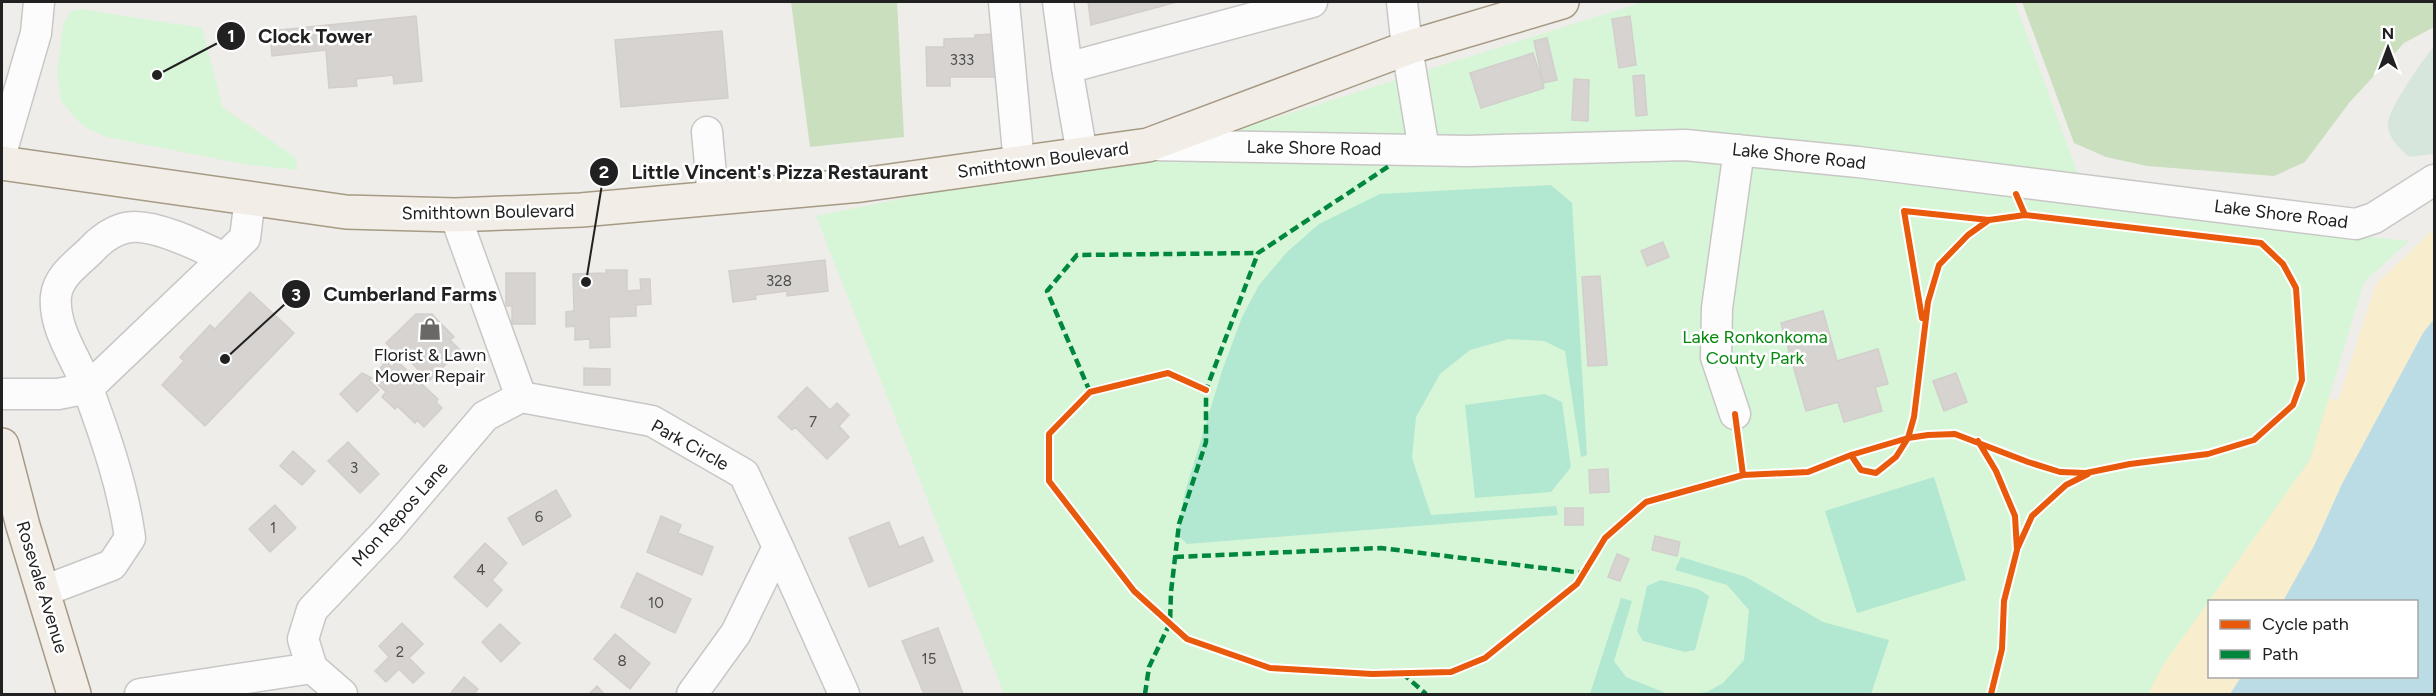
<svg xmlns="http://www.w3.org/2000/svg" width="2436" height="696" viewBox="0 0 2436 696" font-family="Figtree,sans-serif">
<style>
.forest{fill:#cadfbe}
.wetland{fill:#d7e6dd}
.sand{fill:#f8eece}
.park{fill:#d7f5d7}
.pitch{fill:#b2e8d1}
.water{fill:#bbdce4}
.building{fill:#d6d3d1;stroke:#d2cecb;stroke-width:1.5}
.lines{fill:none;stroke-linecap:round;stroke-linejoin:round}
.minor-casing{stroke:#c8c7c6;stroke-width:33}
.major-casing{stroke:#a69a85;stroke-width:36}
.minor{stroke:#fdfcfc;stroke-width:30}
.major{stroke:#f2ede6;stroke-width:33}
.quiet{stroke:#00873e;stroke-width:4.5;stroke-dasharray:9 4.5;stroke-linecap:butt}
.cycleway-casing{stroke:#fff;stroke-width:10}
.cycleway{stroke:#e8590c;stroke-width:6}
.labels{text-anchor:middle;stroke-width:5;stroke-linejoin:round;paint-order:stroke}
.number-label{font-size:15px;fill:#4e4e4d}
.street-label{font-size:18px;fill:#212121;stroke:#fff}
.park-label{font-size:18px;fill:#06880f;stroke:#fff}
.poi-label{font-size:18px;fill:#212121;stroke:#fff}
.leader{fill:none;stroke:#212121;stroke-width:2}
.callout-dot{fill:#212121;stroke:#fff;stroke-width:2}
.mark-label{font-size:18px;text-anchor:middle;font-weight:bold;fill:#fff}
.callout-label{font-size:20px;text-anchor:middle;font-weight:bold;fill:#212121;stroke:#fff;stroke-width:5;stroke-linejoin:round;paint-order:stroke}
</style>
<rect width="100%" height="100%" fill="#efedea"/>
<!-- forest -->
<path class="forest" d="M 791,2 L 897,2 L 904,137 L 810,147 Z
M 2022,2 L 2434,2 L 2434,27 L 2404,43 L 2349,103 L 2305,162 L 2274,176 L 2147,166 L 2106,157 L 2074,143 Z"/>
<!-- wetland -->
<path class="wetland" d="M 2434,46 L 2434,154 L 2409,157 C 2400,148 2390,141 2388,127 C 2385,112 2424,59 2434,46 Z"/>
<!-- sand -->
<path class="sand" d="M 2434,229 L 2434,319 L 2423,333 L 2342,484 L 2314,546 L 2283,601 L 2210,602 L 2210,676 L 2241,677 L 2230,694 L 2000,694 L 2303,409 L 2329,398 L 2338,401 L 2376,284 Z"/>
<!-- park -->
<path class="park" d="M 1643,2 L 2015,2 L 2090,207 L 2409,241 L 2364,282 L 2310,460 L 2163,665 L 2148,694 L 1004,694 L 816,216 L 1230,132 Z
M 80,9 L 202,28 L 223,108 L 295,157 L 298,170 L 243,164 L 107,137 L 90,130 L 78,121 L 61,101 L 57,74 L 63,24 L 70,12 Z"/>
<!-- pitch -->
<path class="pitch" d="M 1551,185 L 1572,203 L 1587,455 L 1581,457 L 1565,351 L 1544,341 L 1509,339 L 1470,350 L 1440,374 L 1416,417 L 1412,458 L 1431,515 L 1556,506 L 1558,515 L 1187,544 L 1177,534 L 1185,492 L 1222,371 L 1242,317 L 1259,285 L 1287,252 L 1319,224 L 1380,194 Z
M 1545,394 L 1562,402 L 1571,467 L 1551,492 L 1475,498 L 1465,405 Z
M 1934,477 L 1966,580 L 1857,613 L 1825,511 Z
M 1681,557 L 1746,577 L 1823,622 L 1889,640 L 1871,694 L 1691,694 L 1707,692 L 1723,683 L 1744,660 L 1749,610 L 1727,585 L 1675,570 Z
M 1661,580 L 1698,589 L 1709,596 L 1695,650 L 1685,652 L 1643,641 L 1637,631 L 1647,586 Z
M 1621,598 L 1632,601 L 1614,661 L 1626,677 L 1668,694 L 1590,694 Z"/>
<!-- water -->
<path class="water" d="M 2434,319 L 2434,694 L 2230,694 L 2241,677 L 2416,676 L 2416,602 L 2283,601 L 2314,546 L 2342,484 L 2423,333 Z"/>
<!-- building -->
<path class="building" d="M 1088,2 L 1177,2 L 1091,25 Z
M 416,16 L 422,81 L 394,84 L 393,75 L 356,79 L 357,86 L 329,88 L 326,50 L 272,56 L 270,31 Z
M 1630,16 L 1636,65 L 1619,68 L 1612,19 Z
M 722,31 L 728,98 L 621,107 L 615,40 Z
M 995,34 L 996,77 L 950,77 L 950,86 L 927,86 L 926,47 L 944,47 L 944,39 L 975,38 L 975,35 Z
M 1547,38 L 1557,80 L 1543,83 L 1534,41 Z
M 1533,53 L 1544,88 L 1481,108 L 1470,73 Z
M 1644,75 L 1647,115 L 1636,116 L 1633,76 Z
M 1574,79 L 1589,80 L 1588,121 L 1572,120 Z
M 1663,242 L 1669,257 L 1647,266 L 1641,251 Z
M 825,260 L 828,291 L 787,296 L 787,291 L 755,295 L 756,299 L 733,302 L 729,271 Z
M 606,270 L 627,270 L 627,291 L 641,290 L 640,279 L 650,279 L 651,304 L 636,305 L 636,316 L 609,317 L 610,347 L 590,348 L 590,339 L 575,340 L 575,326 L 566,327 L 566,312 L 574,311 L 573,274 L 607,273 Z
M 506,273 L 535,273 L 535,324 L 512,324 L 512,306 L 506,306 Z
M 1600,276 L 1607,365 L 1588,366 L 1582,277 Z
M 250,292 L 294,333 L 205,426 L 162,385 L 184,361 L 180,357 L 210,325 L 215,329 Z
M 1823,311 L 1837,361 L 1878,349 L 1888,384 L 1875,387 L 1882,411 L 1844,422 L 1838,402 L 1806,411 L 1781,323 Z
M 416,314 L 432,314 L 454,337 L 450,340 L 460,350 L 429,381 L 406,357 L 402,360 L 386,343 Z
M 386,361 L 392,367 L 397,361 L 438,399 L 436,402 L 442,408 L 424,427 L 417,420 L 415,423 L 397,406 L 395,409 L 382,397 L 386,392 L 375,382 L 380,376 L 376,373 Z
M 584,368 L 610,369 L 610,385 L 584,385 Z
M 362,373 L 372,378 L 369,380 L 379,390 L 357,412 L 340,394 Z
M 1956,373 L 1967,402 L 1944,411 L 1933,381 Z
M 807,387 L 830,410 L 837,403 L 849,415 L 839,426 L 849,437 L 827,459 L 795,427 L 792,430 L 778,417 Z
M 348,442 L 379,474 L 360,493 L 328,461 Z
M 293,451 L 315,471 L 302,485 L 280,466 Z
M 1608,469 L 1609,492 L 1590,493 L 1589,470 Z
M 556,490 L 571,516 L 523,545 L 508,518 Z
M 275,505 L 296,528 L 270,552 L 249,529 Z
M 1565,508 L 1583,508 L 1583,525 L 1565,525 Z
M 661,516 L 681,525 L 678,533 L 713,547 L 702,575 L 647,552 Z
M 889,522 L 899,547 L 923,537 L 933,561 L 869,587 L 849,538 Z
M 1655,536 L 1680,542 L 1677,556 L 1652,550 Z
M 485,543 L 507,563 L 492,580 L 502,590 L 487,607 L 454,577 Z
M 1617,554 L 1629,559 L 1620,581 L 1608,577 Z
M 637,573 L 691,599 L 675,633 L 621,607 Z
M 402,623 L 423,644 L 409,658 L 424,673 L 413,683 L 399,669 L 386,682 L 375,671 L 389,657 L 379,646 Z
M 500,624 L 520,643 L 501,662 L 482,642 Z
M 938,628 L 963,694 L 924,694 L 902,641 Z
M 615,634 L 650,663 L 630,689 L 594,659 Z
M 464,677 L 478,689 L 474,694 L 450,694 Z
M 597,686 L 604,694 L 589,694 Z"/>
<g class="lines">
<!-- minor casing -->
<g class="minor-casing">
<path id="minor" d="M 1004,2 L 1019,163
M 1058,2 L 1067,68
M 1402,2 L 1407,48 L 1424,150
M 707,132 L 713,197
M 1151,145 L 1467,151 L 1685,145 L 1858,162 L 2356,224 L 2374,218 L 2434,180
M 2,150 L 36,33 L 39,2
M 1082,154 L 1067,68 L 1312,2
M 455,215 L 521,397
M 2,394 L 58,394 L 88,388 L 245,238 L 250,198
M 521,397 L 652,421 L 744,474 L 778,547 L 736,633 L 692,694
M 1735,414 L 1716,357 L 1717,308 L 1739,150
M 778,547 L 844,694
M 44,591 L 112,565 L 130,538 C 123,487 106,438 88,389 C 77,359 53,329 56,296 C 58,276 78,263 91,250 C 100,240 113,231 125,228 C 150,221 202,247 224,258
M 312,668 L 303,639 L 312,610 L 387,531 L 485,416 L 521,397
M 312,668 L 342,694
M 140,694 L 312,668"/>
</g>
<!-- major casing -->
<g class="major-casing">
<path id="major" d="M 2,163 L 346,212 L 455,215 L 581,210 L 861,185 L 1148,145 L 1407,48 L 1562,2
M 2,445 L 23,526 L 74,694"/>
</g>
<!-- minor -->
<use href="#minor" class="minor"/>
<!-- major -->
<use href="#major" class="major"/>
<!-- quiet -->
<path class="quiet" d="M 1090,392 L 1047,291 L 1077,255 L 1258,253
M 1175,557 L 1381,548 L 1583,573
M 1402,673 L 1426,694
M 1145,694 L 1149,667 L 1170,623 L 1171,592 L 1179,524 L 1206,442 L 1206,390 L 1258,253 L 1389,166"/>
<!-- cycleway casing -->
<g class="cycleway-casing">
<path id="cycleway" d="M 1922,318 L 1904,211 L 1989,220 L 2025,215
M 1206,390 L 1168,373 L 1090,392 L 1049,434 L 1049,481 L 1134,591 L 1187,639 L 1270,668 L 1372,674 L 1451,672 L 1485,658 L 1577,584 L 1605,538 L 1646,502 L 1743,475 L 1735,414
M 1978,441 L 1996,471 L 2015,516 L 2017,550 L 2004,601 L 2002,649 L 1991,694
M 1851,455 L 1861,470 L 1876,473 L 1896,457 L 1908,438 L 1914,417 L 1928,302 L 1939,265 L 1968,235 L 1989,220
M 1743,475 L 1808,472 L 1851,455 L 1908,438 L 1928,435 L 1955,434 L 2028,462 L 2060,472 L 2086,473 L 2130,464 L 2208,454 L 2254,440 L 2293,405 L 2302,380 L 2296,288 L 2283,264 L 2261,243 L 2025,215 L 2016,194
M 2018,547 L 2032,516 L 2066,485 L 2088,474"/>
</g>
<!-- cycleway -->
<use href="#cycleway" class="cycleway"/>
</g>
<!-- icons -->
<defs>
<g id="shop-bare" transform="scale(1.8)"><path d="M-5-2.5h2.3a2.7 3.5 0 0 1 5.4 0H5L5.5 6h-11ZM-1.5-2.5h3a1.5 2.3 0 0 0-3 0Z" fill="#696867" stroke="#fff" stroke-width="2.5" paint-order="stroke"/></g>
</defs>
<g fill-rule="evenodd">
<use href="#shop-bare" x="430" y="329"/>
</g>
<g class="labels">
<!-- number labels -->
<g class="number-label">
<text x="962" y="65">333</text>
<text x="779" y="286">328</text>
<text x="813" y="427">7</text>
<text x="354" y="473">3</text>
<text x="539" y="522">6</text>
<text x="273" y="533">1</text>
<text x="481" y="575">4</text>
<text x="656" y="608">10</text>
<text x="400" y="657">2</text>
<text x="929" y="664">15</text>
<text x="622" y="666">8</text>
</g>
<!-- street labels -->
<g class="street-label">
<text transform="translate(1314 148) rotate(1)" y="6">Lake Shore Road</text>
<text transform="translate(1799 156) rotate(6)" y="6">Lake Shore Road</text>
<text transform="translate(1043 160) rotate(-8)" y="6">Smithtown Boulevard</text>
<text transform="translate(488 212) rotate(-1)" y="6">Smithtown Boulevard</text>
<text transform="translate(2281 214) rotate(7)" y="6">Lake Shore Road</text>
<text transform="translate(690 445) rotate(29)" y="6">Park Circle</text>
<text transform="translate(400 514) rotate(-48)" y="6">Mon Repos Lane</text>
<text transform="translate(42 587) rotate(73)" y="6">Rosevale Avenue</text>
</g>
<!-- park labels -->
<g class="park-label">
<text x="1755" y="343">Lake Ronkonkoma<tspan x="1755" dy="21">County Park</tspan></text>
</g>
<!-- poi labels -->
<g class="poi-label">
<text x="430" y="361">Florist &amp; Lawn<tspan x="430" dy="21">Mower Repair</tspan></text>
</g>
</g>
<!-- callouts -->
<path class="leader" d="M157 75L231 36M586 282L604 172M225 359L296 294"/>
<g class="callout-dot">
<circle cx="157" cy="75" r="6"/>
<circle cx="586" cy="282" r="6"/>
<circle cx="225" cy="359" r="6"/>
<circle cx="231" cy="36" r="15"/>
<circle cx="604" cy="172" r="15"/>
<circle cx="296" cy="294" r="15"/>
</g>
<g class="mark-label">
<text x="231" y="42">1</text>
<text x="604" y="178">2</text>
<text x="296" y="301">3</text>
</g>
<g class="callout-label">
<text x="315" y="43">Clock Tower</text>
<text x="780" y="179">Little Vincent's Pizza Restaurant</text>
<text x="410" y="301">Cumberland Farms</text>
</g>
<!-- border -->
<rect width="2436" height="696" fill="none" stroke="#212121" stroke-width="6"/>
<!-- legend -->
<rect x="2208" y="600" width="210" height="78" fill="#ffffff" stroke="#a6a6a6" stroke-width="1.5"/>
<rect x="2220" y="620" width="30" height="9" fill="#e8590c" stroke="#a6a6a6" stroke-width="1.5"/>
<text x="2262" y="630" font-size="18" fill="#212121">Cycle path</text>
<rect x="2220" y="650" width="30" height="9" fill="#00873e" stroke="#a6a6a6" stroke-width="1.5"/>
<text x="2262" y="660" font-size="18" fill="#212121">Path</text>
<!-- north arrow -->
<g transform="translate(2388 48)" stroke="#ffffff" stroke-width="4.5" paint-order="stroke">
<path d="M0-4.5L10 22L0 15L-10 22Z" fill="#212121"/>
<text y="-9" font-size="16" font-weight="bold" text-anchor="middle" fill="#212121">N</text>
</g>
</svg>
